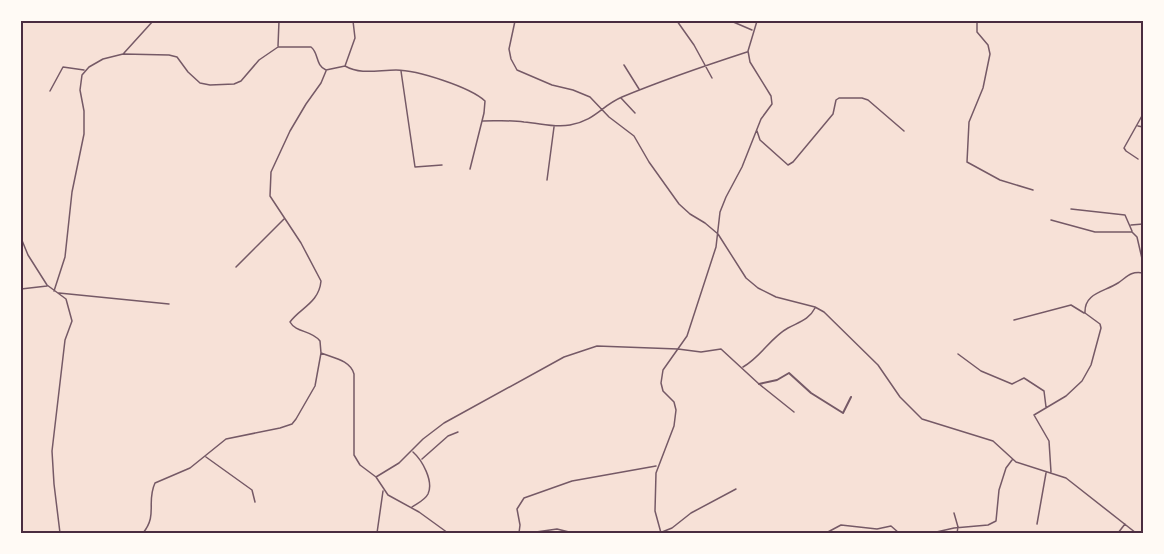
<svg xmlns="http://www.w3.org/2000/svg" width="1164" height="554" viewBox="0 0 1164 554" font-family="Lora,serif">
<style>
.lines{fill:none;stroke-linecap:round;stroke-linejoin:round}
.minor{stroke:#755966;stroke-width:1.5}
.tertiary{stroke:#755966;stroke-width:2}
.neatline{fill:none;stroke:#4a2c40;stroke-width:2}
</style>
<rect width="100%" height="100%" fill="#f7e1d7"/>
<g class="lines">
<!-- minor -->
<path class="minor" d="M 515,21 L 509,49 L 511,59 L 517,70 L 552,85 L 573,90 L 590,97 L 609,117 L 634,136 L 649,162 L 679,204 L 690,214 L 705,223 L 718,234 L 746,278 L 758,288 L 776,297 L 815,307 L 824,312 L 878,365 L 900,397 L 922,419 L 993,441 L 1016,462 L 1066,478 L 1136,533
M 677,21 L 694,45 L 712,78
M 731,21 L 752,30
M 977,21 L 977,32 L 988,45 L 990,54 L 983,88 L 969,122 L 967,162 L 1000,180 L 1033,190
M 1140,21 L 1143,23
M 278,46 L 279,21
M 124,53 L 153,21
M 624,65 L 639,89
M 345,66 L 355,38 L 353,21
M 401,71 L 415,167 L 442,165
M 50,91 L 63,67 L 84,70
M 621,98 L 635,113
M 483,121 C 497,121 511,120 524,122 C 540,123 554,128 570,125 C 596,120 601,106 622,97 C 663,80 704,66 747,52
M 1138,126 L 1143,127
M 757,131 L 760,140 L 788,165 L 793,162 L 833,114 L 836,100 L 839,98 L 862,98 L 868,100 L 904,131
M 1138,159 L 1126,151 L 1124,148 L 1143,114
M 547,180 L 554,127
M 1071,209 L 1125,215 L 1132,231
M 1051,220 L 1095,232 L 1132,232 L 1137,237 L 1143,263
M 1131,225 L 1143,224
M 21,238 L 28,255 L 47,285 L 66,299 L 72,321 L 65,340 L 52,451 L 54,484 L 60,533
M 236,267 L 284,219
M 21,289 L 47,286
M 54,291 L 65,257 L 72,192 L 84,134 L 84,111 L 80,90 L 82,75 L 89,67 L 103,59 L 123,54 L 169,55 L 177,57 L 188,72 L 200,83 L 210,85 L 234,84 L 241,81 L 259,60 L 278,47 L 311,47 C 319,53 315,65 326,70 L 345,66 C 361,75 378,70 396,70 C 417,70 470,87 485,101 L 484,113 L 470,169
M 59,293 L 169,304
M 1014,320 L 1071,305 L 1084,313
M 321,353 C 333,358 350,360 354,374 L 354,455 L 360,465 L 376,477 L 399,463 L 423,439 L 444,423 L 564,357 L 597,346 L 678,349 L 701,352 L 721,349 L 759,384 L 794,412
M 958,354 L 981,371 L 1012,384 L 1024,378 L 1044,391 L 1046,407
M 743,367 C 761,357 771,337 788,328 C 799,322 809,320 815,308
M 206,457 L 252,490 L 255,502
M 422,459 L 448,436 L 458,432
M 1051,472 L 1049,441 L 1034,415 L 1066,396 L 1082,381 L 1091,365 L 1101,328 L 1100,324 L 1085,313 C 1084,293 1104,292 1118,283 C 1127,277 1130,271 1143,273
M 376,477 L 388,495 L 419,512 L 448,533
M 412,507 C 418,503 425,500 428,494 C 434,481 422,460 413,452
M 954,513 L 958,527 L 957,533
M 1037,524 L 1046,473
M 662,532 L 672,528 L 691,513 L 736,489
M 143,533 C 158,515 146,502 155,483 L 190,468 L 226,439 L 280,428 L 292,424 L 296,419 L 315,386 L 321,353 L 320,341 C 312,330 296,333 290,322 C 300,308 319,303 321,281 L 301,243 L 270,196 L 271,172 L 290,131 L 306,104 L 321,83 L 326,71
M 377,533 L 383,491
M 456,533 L 462,533
M 519,533 L 520,525 L 517,509 L 524,498 L 572,481 L 656,466
M 529,533 L 557,529 L 573,533
M 661,533 L 655,511 L 656,473 L 674,426 L 676,410 L 674,402 L 663,391 L 661,383 L 663,370 L 687,336 L 716,247 L 720,212 L 726,197 L 742,167 L 761,119 L 772,104 L 771,96 L 750,62 L 748,51 L 757,21
M 826,533 L 841,525 L 877,529 L 891,526 L 899,533
M 932,533 L 954,528 L 988,525 L 996,521 L 999,490 L 1006,468 L 1012,460
M 1118,533 L 1125,524"/>
<!-- tertiary -->
<path class="tertiary" d="M 759,384 L 777,380 L 789,373 L 811,393 L 843,413 L 851,397"/>
</g>
<!-- border -->
<rect width="1164" height="554" fill="none" stroke="#fffaf5" stroke-width="45"/>
<rect x="22" y="22" width="1120" height="510" class="neatline"/>
</svg>
